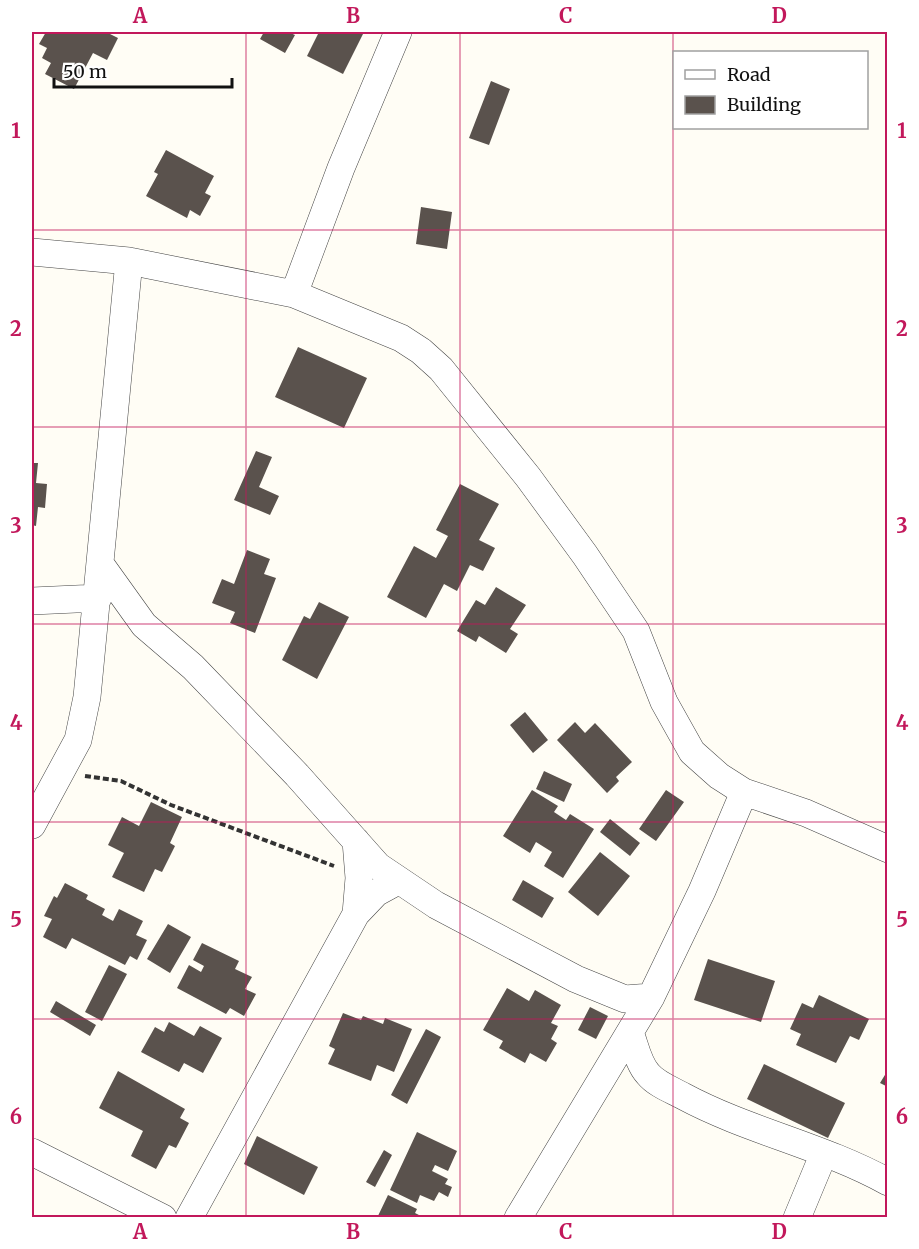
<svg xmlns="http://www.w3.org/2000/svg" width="919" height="1249" viewBox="0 0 919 1249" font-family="Merriweather,serif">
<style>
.building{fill:#5a524d}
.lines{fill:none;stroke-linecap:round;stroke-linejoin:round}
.minor-casing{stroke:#444;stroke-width:28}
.path{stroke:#333;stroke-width:4;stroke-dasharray:6 3;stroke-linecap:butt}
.minor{stroke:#fff;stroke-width:27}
.grid{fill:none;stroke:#c2185b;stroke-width:1.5;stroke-opacity:0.55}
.neatline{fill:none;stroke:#c2185b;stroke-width:2}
.grid-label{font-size:20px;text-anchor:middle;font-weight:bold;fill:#c2185b}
</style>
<rect width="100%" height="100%" fill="#fffdf5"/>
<!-- building -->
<path class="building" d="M 46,32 L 106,32 L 118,38 L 107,60 L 93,53 L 74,89 L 45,74 L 51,63 L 42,58 L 47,48 L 39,44 Z
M 264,32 L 288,32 L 295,35 L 285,53 L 260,39 Z
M 319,32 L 364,32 L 343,74 L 307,56 Z
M 491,81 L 510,89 L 489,145 L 469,138 Z
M 166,150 L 214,176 L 205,193 L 211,196 L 200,216 L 190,210 L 187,218 L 146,196 L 158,174 L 154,172 Z
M 421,207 L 452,212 L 447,249 L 416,244 Z
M 298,347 L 367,378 L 344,428 L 275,397 Z
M 256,451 L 272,457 L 259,487 L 279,496 L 270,515 L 234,500 Z
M 32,463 L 38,463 L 36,483 L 47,484 L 45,508 L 38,507 L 36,526 L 32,525 Z
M 460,484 L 499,504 L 479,540 L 495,548 L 483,571 L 470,565 L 457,591 L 444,584 L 426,618 L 387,597 L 414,546 L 436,558 L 448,536 L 436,530 Z
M 247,550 L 270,559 L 264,574 L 276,578 L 255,633 L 230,623 L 235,612 L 212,603 L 222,579 L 234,584 Z
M 496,587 L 526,605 L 510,629 L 518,634 L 506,653 L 479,636 L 476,642 L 457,631 L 476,600 L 485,605 Z
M 319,602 L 349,617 L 317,679 L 282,660 L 304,616 L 310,619 Z
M 525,712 L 548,740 L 533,753 L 510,725 Z
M 575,722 L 585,733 L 595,723 L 632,762 L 616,777 L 619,781 L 607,793 L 557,740 Z
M 544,771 L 572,784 L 564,802 L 536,789 Z
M 532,790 L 558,806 L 554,812 L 566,820 L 570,814 L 594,829 L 563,878 L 544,866 L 552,852 L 536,842 L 530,853 L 503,836 Z
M 666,790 L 684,802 L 656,841 L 639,829 Z
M 151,802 L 182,817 L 170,843 L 175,846 L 162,872 L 155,869 L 144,892 L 112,877 L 124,853 L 108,845 L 122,817 L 139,826 Z
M 610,819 L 640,843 L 630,856 L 600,832 Z
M 600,852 L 630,876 L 598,916 L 568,892 Z
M 523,880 L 554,898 L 542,918 L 512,900 Z
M 65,883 L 88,895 L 86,899 L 105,909 L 102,915 L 113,921 L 119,909 L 143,921 L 136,935 L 147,940 L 137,960 L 130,956 L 125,965 L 72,938 L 66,949 L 43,937 L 52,919 L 44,916 L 54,896 L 57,898 Z
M 168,924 L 191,937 L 170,973 L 147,959 Z
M 202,943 L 239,961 L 235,969 L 252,977 L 245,989 L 256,994 L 244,1016 L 230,1008 L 226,1014 L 177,988 L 189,965 L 201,972 L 204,966 L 193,960 Z
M 708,959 L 775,981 L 761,1022 L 694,1000 Z
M 109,965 L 127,974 L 102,1021 L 85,1012 Z
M 507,988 L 529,1001 L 535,990 L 561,1005 L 551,1023 L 558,1026 L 551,1039 L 557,1043 L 546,1062 L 530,1053 L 525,1063 L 499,1048 L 503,1041 L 483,1030 Z
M 819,995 L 869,1019 L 859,1040 L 850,1036 L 836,1063 L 796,1045 L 801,1034 L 790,1029 L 802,1003 L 813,1008 Z
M 56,1001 L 96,1025 L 90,1036 L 50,1012 Z
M 590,1007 L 608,1016 L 596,1039 L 578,1030 Z
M 343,1013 L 361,1020 L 363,1016 L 383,1024 L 385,1018 L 412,1029 L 394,1072 L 377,1065 L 371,1081 L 328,1064 L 335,1049 L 329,1046 Z
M 169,1022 L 194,1036 L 200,1026 L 222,1038 L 203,1073 L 184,1063 L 179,1072 L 141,1052 L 155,1027 L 164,1032 Z
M 426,1029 L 441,1037 L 407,1104 L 391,1095 Z
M 764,1064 L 845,1103 L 828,1138 L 747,1099 Z
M 888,1070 L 888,1087 L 880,1083 Z
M 118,1071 L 185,1109 L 180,1118 L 189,1123 L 176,1148 L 169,1145 L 156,1169 L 131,1156 L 143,1131 L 99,1108 Z
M 417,1132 L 457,1151 L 448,1171 L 435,1165 L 432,1171 L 448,1179 L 445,1184 L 452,1187 L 448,1197 L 439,1192 L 434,1201 L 420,1195 L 417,1203 L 390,1190 Z
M 257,1136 L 318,1167 L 304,1195 L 244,1164 Z
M 384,1150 L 392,1155 L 375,1187 L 366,1182 Z
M 388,1195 L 417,1209 L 415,1213 L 425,1218 L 377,1218 Z"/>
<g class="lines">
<!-- minor casing -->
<g class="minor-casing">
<path id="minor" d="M 32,252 L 129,261 L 294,294 L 401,338 L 421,351 L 441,369 L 528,477 L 585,555 L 636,631 L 664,702 L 692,752 L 719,776 L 744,792 L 806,813 L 888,849
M 294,294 L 341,168 L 398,32
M 101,565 L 144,625 L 193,667 L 297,775 L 378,866 L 436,905 L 576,979 L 625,999 L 651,997
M 32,601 L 98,598
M 32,825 L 78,740 L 87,697 L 129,261
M 356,914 L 359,878 L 356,841
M 630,1032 C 635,1045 638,1063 648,1074 C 656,1084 672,1090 683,1096 C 748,1131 823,1146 888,1182
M 32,1152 L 163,1218
M 189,1218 L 356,914 L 376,893 L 398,881
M 518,1218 L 651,997 L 702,891 L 744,792
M 797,1218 L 824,1153"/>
</g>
<!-- path -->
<path class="path" d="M 85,776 L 121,781 L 171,805 L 334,866"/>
<!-- minor -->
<use href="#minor" class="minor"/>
</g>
<!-- grid -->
<path class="grid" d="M 246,32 L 246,1218M 460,32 L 460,1218M 673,32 L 673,1218M 32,230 L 888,230M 32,427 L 888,427M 32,624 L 888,624M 32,822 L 888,822M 32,1019 L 888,1019"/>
<!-- border -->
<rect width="919" height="1249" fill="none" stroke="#ffffff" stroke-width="66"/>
<!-- legend -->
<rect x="673" y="51" width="195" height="78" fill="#ffffff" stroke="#a0a0a0" stroke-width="1.5"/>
<rect x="685" y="70" width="30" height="9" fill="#ffffff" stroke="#a0a0a0" stroke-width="1.5"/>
<text x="727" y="81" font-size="18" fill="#111111">Road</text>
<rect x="685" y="96" width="30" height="18" fill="#5a524d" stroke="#a0a0a0" stroke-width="1.5"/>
<text x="727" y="111" font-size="18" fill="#111111">Building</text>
<!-- scale -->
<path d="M54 78v9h178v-9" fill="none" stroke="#111111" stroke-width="3"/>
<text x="63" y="78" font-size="18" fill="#111111" stroke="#ffffff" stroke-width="4.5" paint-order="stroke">50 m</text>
<rect x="33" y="33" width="853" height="1183" class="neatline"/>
<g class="grid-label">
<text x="140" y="23">A</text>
<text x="353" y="23">B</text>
<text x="566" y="23">C</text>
<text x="779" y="23">D</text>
<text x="16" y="138">1</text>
<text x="902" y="138">1</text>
<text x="16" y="336">2</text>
<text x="902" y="336">2</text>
<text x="16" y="533">3</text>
<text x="902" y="533">3</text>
<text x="16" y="730">4</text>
<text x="902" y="730">4</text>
<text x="16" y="927">5</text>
<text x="902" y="927">5</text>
<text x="16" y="1124">6</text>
<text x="902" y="1124">6</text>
<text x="140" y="1239">A</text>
<text x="353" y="1239">B</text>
<text x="566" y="1239">C</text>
<text x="779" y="1239">D</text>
</g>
</svg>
